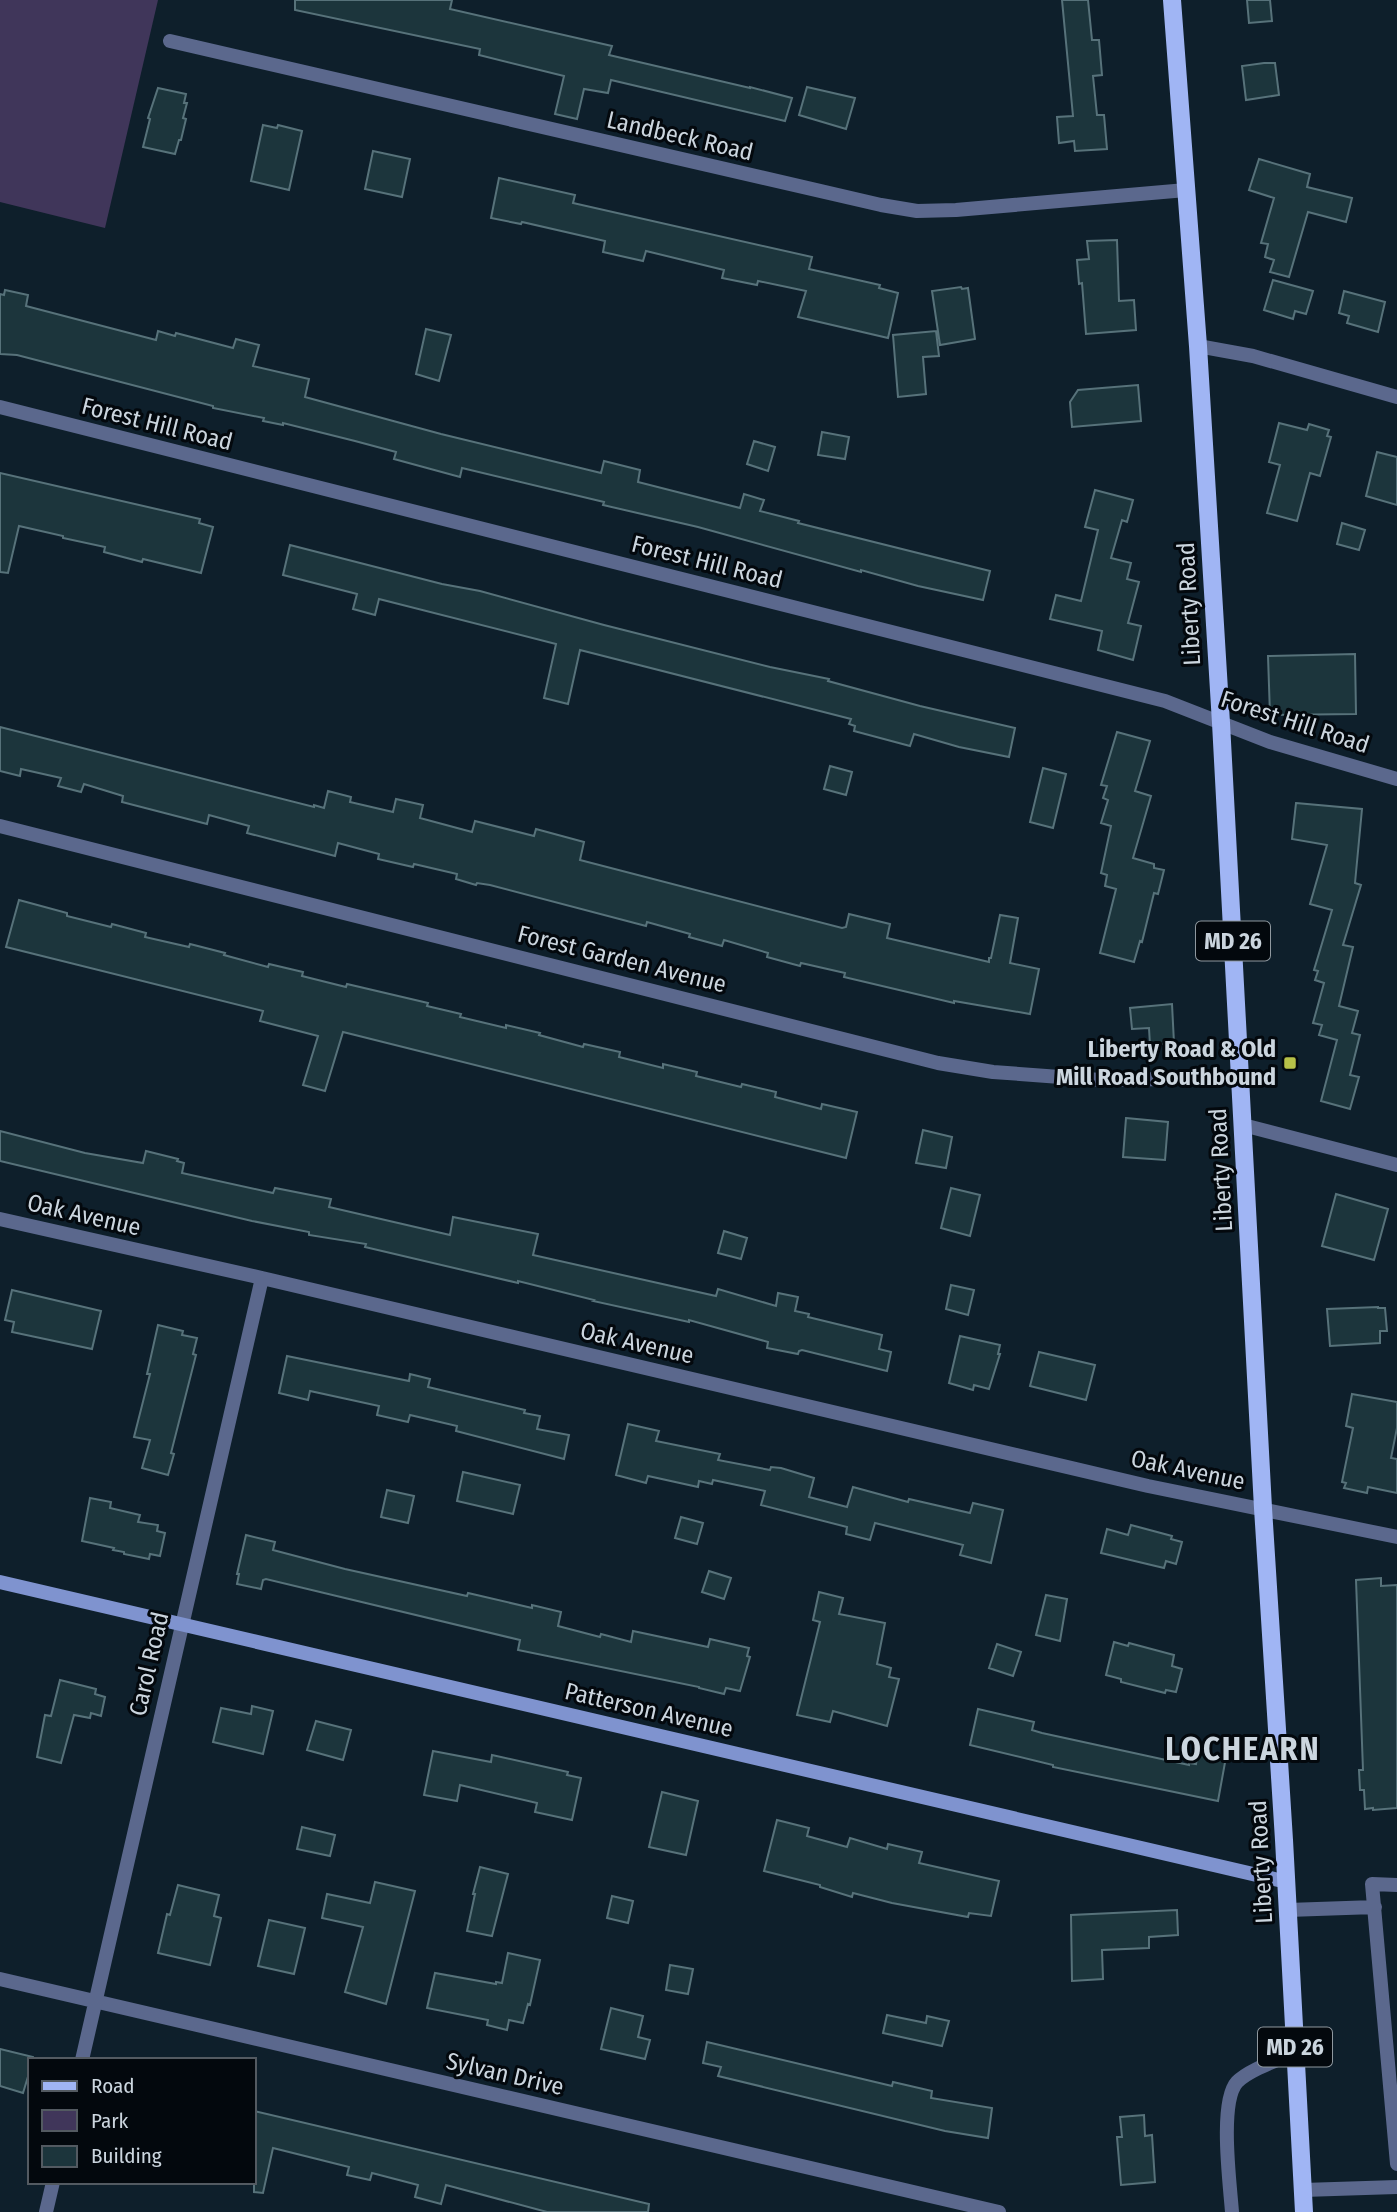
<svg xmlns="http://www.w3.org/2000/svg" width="1397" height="2212" viewBox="0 0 1397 2212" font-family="'Fira Sans Condensed',sans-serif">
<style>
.green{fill:#40365a}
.building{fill:#1c353c;stroke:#57727a;stroke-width:2}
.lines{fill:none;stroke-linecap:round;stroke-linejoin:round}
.service{stroke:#5b688d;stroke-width:14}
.minor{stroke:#5b688d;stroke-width:14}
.secondary{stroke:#7f93cf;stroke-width:14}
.primary{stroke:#a0b5f4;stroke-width:18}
.poi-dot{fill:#b7c148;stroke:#03080d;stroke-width:2.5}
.labels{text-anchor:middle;stroke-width:6;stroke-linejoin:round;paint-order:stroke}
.shield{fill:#03080d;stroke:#8f989f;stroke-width:2}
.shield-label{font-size:23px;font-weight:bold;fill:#cbd5de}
.street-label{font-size:24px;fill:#cbd5de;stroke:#03080d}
.poi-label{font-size:24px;font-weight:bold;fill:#cbd5de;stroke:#03080d;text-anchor:end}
.district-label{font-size:32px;font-weight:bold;letter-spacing:2px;fill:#cbd5de;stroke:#03080d}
</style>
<rect width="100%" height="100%" fill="#0e1f2b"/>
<!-- green -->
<path class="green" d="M 0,0 L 158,0 L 105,228 L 0,202 Z"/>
<!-- building -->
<path class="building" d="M 295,0 L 452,0 L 450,9 L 612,46 L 609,55 L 750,88 L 750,87 L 792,98 L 785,121 L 611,80 L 608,93 L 584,89 L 577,119 L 555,114 L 564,76 L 479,55 L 480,49 L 295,10 Z
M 1062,0 L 1088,0 L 1092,40 L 1099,40 L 1102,75 L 1093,76 L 1097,115 L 1104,115 L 1107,149 L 1075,151 L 1074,141 L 1059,143 L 1057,117 L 1073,116 Z
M 1247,0 L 1270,0 L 1272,21 L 1249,23 Z
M 1264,63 L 1275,63 L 1279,95 L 1246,100 L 1242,66 Z
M 807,87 L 855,98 L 846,129 L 799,115 Z
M 158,88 L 186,94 L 184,103 L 187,103 L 183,118 L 186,119 L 181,140 L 179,140 L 175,154 L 143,147 L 150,119 L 148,118 Z
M 263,125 L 277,128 L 278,125 L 302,131 L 289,190 L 251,181 Z
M 373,151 L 410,159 L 402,197 L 365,189 Z
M 1259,159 L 1310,174 L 1307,187 L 1352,198 L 1346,222 L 1308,212 L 1289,277 L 1270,272 L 1274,260 L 1265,257 L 1268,244 L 1261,243 L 1274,198 L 1249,190 Z
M 499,178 L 575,195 L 573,203 L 812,257 L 809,269 L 880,285 L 879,288 L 898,293 L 888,338 L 798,317 L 806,291 L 758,281 L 757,285 L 722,278 L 724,270 L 646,251 L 643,261 L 603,252 L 605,241 L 522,222 L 521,224 L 491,218 Z
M 1117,240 L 1119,301 L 1134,300 L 1136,330 L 1086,334 L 1082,283 L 1079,284 L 1077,260 L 1089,259 L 1087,241 Z
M 1273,280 L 1313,291 L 1306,314 L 1295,311 L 1293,319 L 1264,310 Z
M 961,287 L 962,289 L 968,288 L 975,339 L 940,345 L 932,291 Z
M 5,290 L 28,295 L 26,306 L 156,340 L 158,331 L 175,336 L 176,333 L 233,348 L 236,339 L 259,345 L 253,366 L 309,379 L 305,397 L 441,434 L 601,473 L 604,461 L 640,470 L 638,482 L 740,508 L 744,494 L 764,500 L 760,511 L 799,521 L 798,523 L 990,571 L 983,600 L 918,586 L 861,570 L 861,572 L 698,527 L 603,505 L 604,502 L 462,468 L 460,477 L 394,459 L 396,452 L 355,441 L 283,423 L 283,425 L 263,421 L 264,418 L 213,408 L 213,406 L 17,355 L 0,354 L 0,294 L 4,295 Z
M 1344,291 L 1385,302 L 1378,332 L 1347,323 L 1349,316 L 1339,313 Z
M 426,329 L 451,335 L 439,381 L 416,374 Z
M 936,331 L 939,356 L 923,357 L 926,394 L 898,397 L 893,335 Z
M 1138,385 L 1141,421 L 1072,427 L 1070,402 L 1078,390 Z
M 1279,423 L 1307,430 L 1309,424 L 1329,430 L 1327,436 L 1331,437 L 1320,476 L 1310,473 L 1297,521 L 1267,513 L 1280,465 L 1269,462 Z
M 822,432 L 849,437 L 845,459 L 818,455 Z
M 754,441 L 775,447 L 768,471 L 747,464 Z
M 1377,452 L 1397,457 L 1397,505 L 1366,496 Z
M 0,473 L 200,519 L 199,523 L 213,527 L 201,573 L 143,559 L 142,562 L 104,552 L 105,547 L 63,538 L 63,536 L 19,526 L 8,573 L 0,572 Z
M 1095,490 L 1133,500 L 1127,522 L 1122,520 L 1111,558 L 1131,563 L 1127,579 L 1139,582 L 1128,623 L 1141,626 L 1133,660 L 1098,650 L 1102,631 L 1050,619 L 1056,595 L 1081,601 L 1098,530 L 1085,527 Z
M 1342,523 L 1365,530 L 1359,550 L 1337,544 Z
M 290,545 L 442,584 L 480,591 L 604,625 L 770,667 L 829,679 L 828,681 L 920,706 L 1015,728 L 1009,757 L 959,747 L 914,734 L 910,746 L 854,731 L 855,726 L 849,724 L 851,719 L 580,650 L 568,704 L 544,698 L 556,644 L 379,599 L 375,615 L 353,609 L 357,594 L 283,575 Z
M 1355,654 L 1356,714 L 1270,715 L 1268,656 Z
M 0,727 L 314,807 L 314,805 L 324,808 L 328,791 L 351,797 L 350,802 L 393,812 L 396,799 L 423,805 L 420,818 L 472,832 L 475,821 L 534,836 L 536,829 L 584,842 L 580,860 L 842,928 L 846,927 L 849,914 L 890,924 L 887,938 L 989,962 L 989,958 L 991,958 L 1000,915 L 1018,918 L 1010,963 L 1039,969 L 1030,1014 L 954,1001 L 954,1003 L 844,977 L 845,973 L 801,963 L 800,966 L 767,957 L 768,953 L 724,940 L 722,946 L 689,937 L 690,934 L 647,922 L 646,926 L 490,885 L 477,883 L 476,885 L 456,879 L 457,874 L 414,864 L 413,867 L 378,859 L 379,854 L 338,843 L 335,856 L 247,833 L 249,826 L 209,815 L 207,824 L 122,802 L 123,796 L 84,784 L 81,792 L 58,786 L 61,778 L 21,769 L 20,776 L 0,771 Z
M 1117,732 L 1150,741 L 1135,791 L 1151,796 L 1133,858 L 1154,864 L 1154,868 L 1164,870 L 1158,894 L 1154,893 L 1142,942 L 1140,941 L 1134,962 L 1100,953 L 1116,889 L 1105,886 L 1107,875 L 1101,873 L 1111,826 L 1101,823 L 1108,800 L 1103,798 L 1107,786 L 1101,785 Z
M 830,766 L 852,772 L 846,795 L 824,789 Z
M 1043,768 L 1066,774 L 1053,828 L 1030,822 Z
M 1296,803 L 1362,809 L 1355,883 L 1361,885 L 1343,945 L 1353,947 L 1339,1006 L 1358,1011 L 1352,1033 L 1360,1035 L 1350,1075 L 1359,1077 L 1350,1109 L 1321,1101 L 1337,1040 L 1319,1035 L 1322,1025 L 1313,1023 L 1324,983 L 1315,980 L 1318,971 L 1314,970 L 1332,910 L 1310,904 L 1327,845 L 1292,839 Z
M 19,900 L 67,913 L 67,916 L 111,927 L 112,924 L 146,933 L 145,937 L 189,947 L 190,944 L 225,953 L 224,955 L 268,967 L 269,964 L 303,972 L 302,976 L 346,987 L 347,984 L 428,1003 L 427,1006 L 461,1014 L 460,1017 L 506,1028 L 506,1025 L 540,1033 L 539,1035 L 583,1047 L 584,1044 L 620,1052 L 619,1057 L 663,1068 L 663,1064 L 697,1072 L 696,1076 L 741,1087 L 742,1084 L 776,1092 L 775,1097 L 821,1109 L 822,1104 L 857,1112 L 846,1158 L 343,1032 L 325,1091 L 303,1085 L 318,1036 L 260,1021 L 263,1011 L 6,947 Z
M 1172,1004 L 1174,1043 L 1150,1045 L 1149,1028 L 1132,1029 L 1130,1008 Z
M 1126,1118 L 1168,1122 L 1165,1160 L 1123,1157 Z
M 923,1130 L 952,1137 L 946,1168 L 916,1163 Z
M 0,1131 L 85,1153 L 143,1163 L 146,1151 L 178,1159 L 177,1161 L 184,1163 L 182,1173 L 273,1193 L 275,1188 L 331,1199 L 329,1207 L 450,1235 L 453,1217 L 538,1234 L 533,1255 L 716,1296 L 718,1289 L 776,1306 L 778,1293 L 798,1297 L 795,1311 L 809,1314 L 808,1317 L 882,1335 L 879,1349 L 891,1352 L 887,1371 L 802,1350 L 799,1351 L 798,1354 L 767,1348 L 768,1342 L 689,1320 L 689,1322 L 593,1301 L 594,1300 L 518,1281 L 518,1283 L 365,1247 L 366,1244 L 309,1235 L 309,1232 L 252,1221 L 0,1161 Z
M 951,1188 L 980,1195 L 970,1236 L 941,1228 Z
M 1336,1194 L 1388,1209 L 1374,1260 L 1322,1246 Z
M 724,1231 L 747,1238 L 741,1259 L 718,1253 Z
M 951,1285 L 974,1290 L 968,1315 L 946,1309 Z
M 12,1290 L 101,1311 L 92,1349 L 12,1332 L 14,1322 L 5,1320 Z
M 1378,1307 L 1378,1308 L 1385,1308 L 1387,1331 L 1380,1331 L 1380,1343 L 1330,1346 L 1327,1309 Z
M 158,1325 L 183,1331 L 182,1335 L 197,1338 L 193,1354 L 196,1355 L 171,1453 L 174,1454 L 168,1475 L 142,1468 L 150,1440 L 134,1437 L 150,1374 L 147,1374 Z
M 960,1336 L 1000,1345 L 998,1354 L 1000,1354 L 989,1389 L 974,1385 L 973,1390 L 949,1383 Z
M 1039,1352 L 1095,1365 L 1086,1400 L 1030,1386 Z
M 287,1356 L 409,1381 L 410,1374 L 430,1379 L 428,1387 L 525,1410 L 524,1413 L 540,1416 L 537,1429 L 569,1435 L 564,1459 L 456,1431 L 457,1426 L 410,1415 L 408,1422 L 377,1415 L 379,1406 L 310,1391 L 308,1400 L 279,1393 Z
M 1352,1394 L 1397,1402 L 1397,1428 L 1391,1458 L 1397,1459 L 1397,1493 L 1368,1487 L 1367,1493 L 1344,1488 L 1346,1483 L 1342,1482 L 1353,1428 L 1346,1426 Z
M 628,1424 L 659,1431 L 656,1441 L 720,1454 L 718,1460 L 770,1470 L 771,1467 L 781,1468 L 814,1478 L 809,1497 L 847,1507 L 853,1487 L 908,1502 L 909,1499 L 970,1513 L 973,1503 L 1003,1510 L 991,1563 L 960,1555 L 963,1545 L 875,1523 L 870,1540 L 846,1534 L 847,1527 L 761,1505 L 765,1491 L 713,1480 L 712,1484 L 699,1481 L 698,1487 L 648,1476 L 646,1483 L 616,1475 Z
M 463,1472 L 520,1485 L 513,1514 L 457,1501 Z
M 387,1490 L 414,1496 L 408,1523 L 381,1517 Z
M 90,1498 L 111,1502 L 110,1508 L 140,1515 L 138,1522 L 158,1525 L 157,1531 L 165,1533 L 160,1556 L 150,1554 L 149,1559 L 124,1554 L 124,1552 L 113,1550 L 114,1548 L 82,1541 Z
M 681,1517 L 703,1523 L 697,1544 L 675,1538 Z
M 1131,1525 L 1172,1536 L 1171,1539 L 1182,1542 L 1176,1564 L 1166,1561 L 1164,1568 L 1101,1553 L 1107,1529 L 1128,1535 Z
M 246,1535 L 275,1542 L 273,1550 L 345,1569 L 467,1596 L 468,1593 L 532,1608 L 532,1605 L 561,1612 L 558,1626 L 600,1637 L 601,1634 L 631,1642 L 633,1631 L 708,1647 L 710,1639 L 749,1648 L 747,1656 L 750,1657 L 740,1691 L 726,1688 L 724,1694 L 699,1688 L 699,1687 L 518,1650 L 520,1640 L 266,1579 L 263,1580 L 261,1589 L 237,1584 L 239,1574 L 237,1574 Z
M 709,1571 L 731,1578 L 724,1599 L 702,1592 Z
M 1381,1578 L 1381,1586 L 1397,1585 L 1397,1808 L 1373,1810 L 1373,1808 L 1365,1809 L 1364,1790 L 1360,1790 L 1359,1770 L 1363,1770 L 1356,1580 Z
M 819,1592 L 843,1598 L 839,1614 L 885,1623 L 877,1664 L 891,1668 L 889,1677 L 899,1679 L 887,1726 L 833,1711 L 830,1722 L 797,1715 L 820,1622 L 813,1620 Z
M 1046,1595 L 1067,1599 L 1060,1641 L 1036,1635 Z
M 1114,1642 L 1128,1646 L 1129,1643 L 1174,1655 L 1172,1666 L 1182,1669 L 1176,1692 L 1166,1690 L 1165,1693 L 1121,1682 L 1121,1679 L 1106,1675 Z
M 997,1644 L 1021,1652 L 1013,1676 L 989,1668 Z
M 60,1680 L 96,1689 L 95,1694 L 105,1697 L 101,1716 L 91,1713 L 90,1718 L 74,1715 L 61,1763 L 37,1757 L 45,1715 L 51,1716 Z
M 252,1706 L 273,1711 L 263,1754 L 213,1742 L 221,1708 L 251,1714 Z
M 978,1709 L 1034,1722 L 1032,1730 L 1042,1733 L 1189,1765 L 1189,1763 L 1196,1764 L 1198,1752 L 1226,1757 L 1218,1801 L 1053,1767 L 1053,1765 L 970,1745 Z
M 316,1721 L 351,1730 L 343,1760 L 307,1750 Z
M 433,1751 L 491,1762 L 492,1755 L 568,1772 L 567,1775 L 581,1778 L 572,1820 L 535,1812 L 537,1803 L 460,1785 L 457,1801 L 424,1795 Z
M 662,1792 L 698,1801 L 686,1855 L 649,1847 Z
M 777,1820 L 809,1828 L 807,1836 L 847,1847 L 850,1838 L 887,1849 L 888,1844 L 922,1852 L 919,1863 L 999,1881 L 991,1916 L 969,1913 L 968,1917 L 892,1903 L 853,1893 L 852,1897 L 820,1887 L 820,1885 L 764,1871 Z
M 302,1827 L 335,1835 L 330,1856 L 297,1849 Z
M 480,1867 L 508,1874 L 492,1936 L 467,1931 L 475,1894 L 473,1894 Z
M 375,1882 L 415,1891 L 386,2004 L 345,1992 L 363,1927 L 322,1918 L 327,1894 L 370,1903 Z
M 178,1885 L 219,1895 L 214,1916 L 221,1918 L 210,1965 L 158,1953 L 167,1914 L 170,1915 Z
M 612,1896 L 633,1901 L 628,1923 L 607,1918 Z
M 1177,1910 L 1178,1935 L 1149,1937 L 1149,1948 L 1102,1950 L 1103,1979 L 1072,1981 L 1071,1915 Z
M 269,1920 L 305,1928 L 294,1974 L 258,1966 Z
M 508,1953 L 540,1960 L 530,2005 L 528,2004 L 523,2023 L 509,2020 L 507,2030 L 487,2025 L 488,2020 L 427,2008 L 435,1973 L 496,1984 L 496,1982 L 502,1983 Z
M 670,1965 L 693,1969 L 688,1994 L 666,1990 Z
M 611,2008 L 643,2016 L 638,2037 L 650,2040 L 645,2059 L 601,2049 Z
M 887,2015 L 926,2023 L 927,2016 L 949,2021 L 942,2046 L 883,2033 Z
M 707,2042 L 892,2086 L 893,2082 L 932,2091 L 931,2098 L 992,2108 L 988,2138 L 945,2131 L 718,2076 L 721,2067 L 703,2063 Z
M 0,2049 L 33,2057 L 33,2060 L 30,2060 L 30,2070 L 23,2093 L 0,2086 Z
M 254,2111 L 649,2204 L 648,2212 L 547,2212 L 446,2185 L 441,2204 L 415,2197 L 418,2185 L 372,2173 L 370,2180 L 347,2175 L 349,2167 L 273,2148 L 263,2193 L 254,2192 Z
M 1144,2115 L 1145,2136 L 1152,2135 L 1155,2182 L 1121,2185 L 1117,2137 L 1122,2137 L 1120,2117 Z"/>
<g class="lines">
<!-- service -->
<path class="service" d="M 1397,1885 L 1372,1884 L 1397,2164
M 1288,1910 L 1375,1907
M 1303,2190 L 1397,2187"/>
<!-- minor -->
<path class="minor" d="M 170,41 L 881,205 L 917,211 L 956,210 L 1186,190
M 1198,346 L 1253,356 L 1397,397
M 0,407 L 1165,701 L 1270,742 L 1397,779
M 0,826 L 938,1063 L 993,1072 L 1101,1080 L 1240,1078
M 1243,1125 L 1397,1165
M 0,1219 L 262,1278 L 1148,1486 L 1397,1537
M 0,1979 L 999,2212
M 82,2060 L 262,1278
M 46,2212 L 53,2182
M 1232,2212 C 1230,2184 1219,2102 1237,2082 C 1250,2069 1279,2060 1296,2052"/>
<!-- secondary -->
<path class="secondary" d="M 0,1582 L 1287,1882"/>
<!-- primary -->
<path class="primary" d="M 1172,0 L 1198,346 L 1221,723 L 1263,1508 L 1284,1840 L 1304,2212"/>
</g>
<!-- markers -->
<rect class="poi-dot" x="1283" y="1056" width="14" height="14" rx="3.5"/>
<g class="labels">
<!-- shield labels -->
<g class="shield">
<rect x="1196" y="921.5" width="74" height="39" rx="5"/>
<rect x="1258" y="2027.5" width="74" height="39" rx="5"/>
</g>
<g class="shield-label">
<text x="1233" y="949">MD 26</text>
<text x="1295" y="2055">MD 26</text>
</g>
<!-- street labels -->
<g class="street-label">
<text transform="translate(680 136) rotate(13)" y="8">Landbeck Road</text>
<text transform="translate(157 424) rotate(14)" y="8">Forest Hill Road</text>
<text transform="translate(707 562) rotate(14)" y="8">Forest Hill Road</text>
<text transform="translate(1189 604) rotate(-93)" y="8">Liberty Road</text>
<text transform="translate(1295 722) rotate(18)" y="8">Forest Hill Road</text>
<text transform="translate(622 959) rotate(14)" y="8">Forest Garden Avenue</text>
<text transform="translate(1221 1170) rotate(-93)" y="8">Liberty Road</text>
<text transform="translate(84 1215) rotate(13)" y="8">Oak Avenue</text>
<text transform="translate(637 1343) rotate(13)" y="8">Oak Avenue</text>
<text transform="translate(1188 1470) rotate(12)" y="8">Oak Avenue</text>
<text transform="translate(149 1664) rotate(-77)" y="8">Carol Road</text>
<text transform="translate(649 1710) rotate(13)" y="8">Patterson Avenue</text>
<text transform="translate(1261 1862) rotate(-93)" y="8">Liberty Road</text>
<text transform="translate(505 2074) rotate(13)" y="8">Sylvan Drive</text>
</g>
<!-- poi labels -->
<g class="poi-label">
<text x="1276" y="1057">Liberty Road &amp; Old<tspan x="1276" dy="28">Mill Road Southbound</tspan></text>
</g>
<!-- district labels -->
<g class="district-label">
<text x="1243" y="1760">LOCHEARN</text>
</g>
</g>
<!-- legend -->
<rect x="28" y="2058" width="228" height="126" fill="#03080d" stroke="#535a61" stroke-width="2"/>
<rect x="42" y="2081" width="35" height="10" fill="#a0b5f4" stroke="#535a61" stroke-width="2"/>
<text x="91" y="2093" font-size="21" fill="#cbd5de">Road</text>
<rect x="42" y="2110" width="35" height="21" fill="#40365a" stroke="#535a61" stroke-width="2"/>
<text x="91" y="2128" font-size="21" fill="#cbd5de">Park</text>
<rect x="42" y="2146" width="35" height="21" fill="#1c353c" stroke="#535a61" stroke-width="2"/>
<text x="91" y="2163" font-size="21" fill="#cbd5de">Building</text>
</svg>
